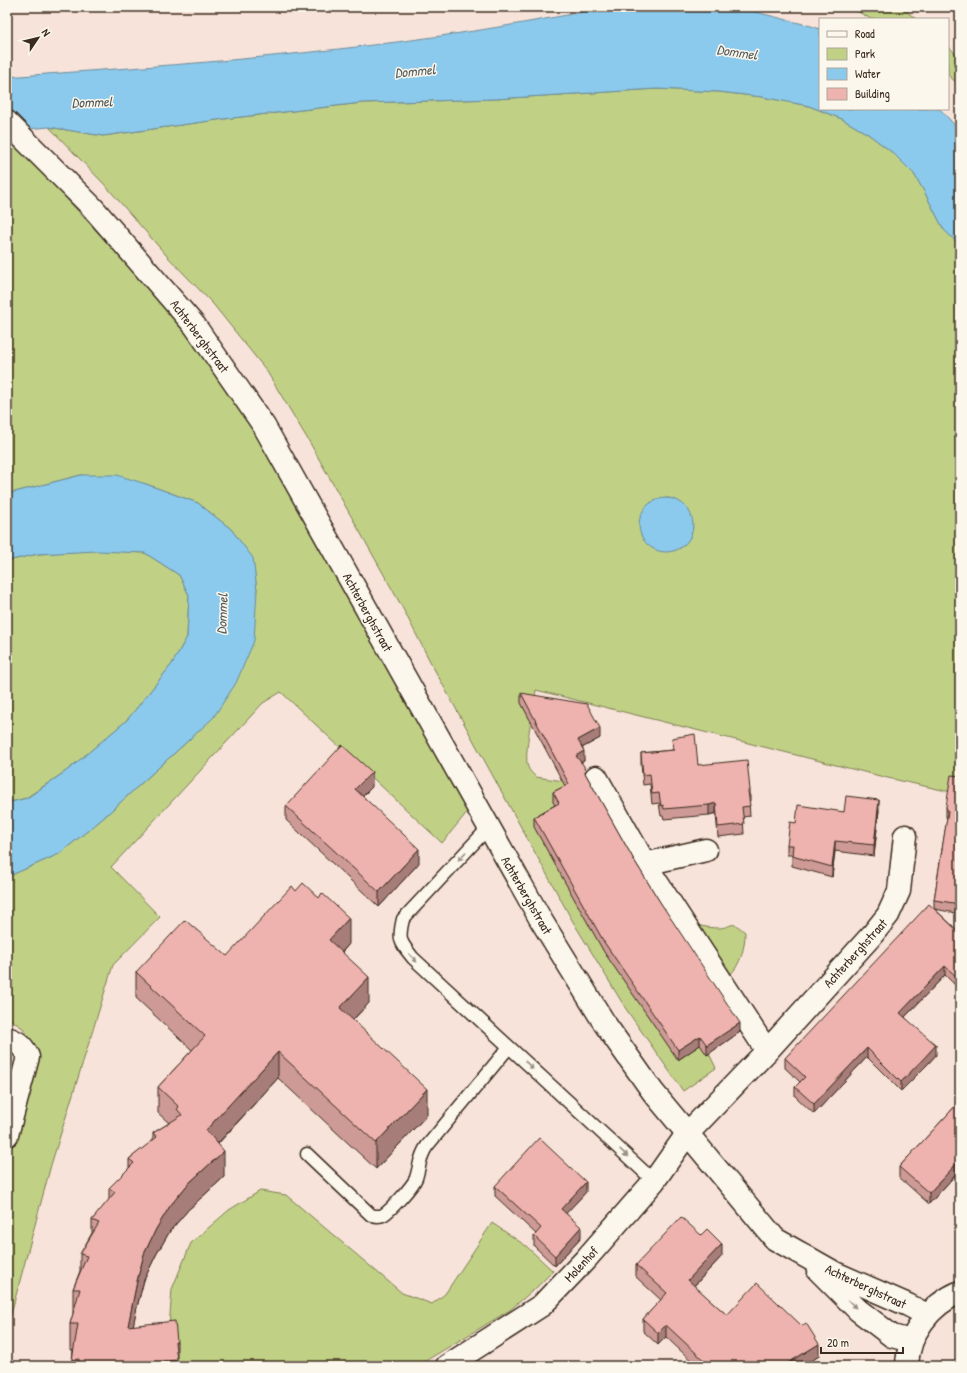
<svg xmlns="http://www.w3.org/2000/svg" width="967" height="1373" viewBox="0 0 967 1373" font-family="'Patrick Hand',sans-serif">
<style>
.green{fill:#c0d186;stroke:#7e7e52;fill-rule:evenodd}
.water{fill:#8bcaec;stroke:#6b8a9a}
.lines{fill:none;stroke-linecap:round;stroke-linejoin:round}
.service-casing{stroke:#3b2a1e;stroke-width:15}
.minor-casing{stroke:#3b2a1e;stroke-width:25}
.tertiary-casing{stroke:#3b2a1e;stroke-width:25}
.secondary-casing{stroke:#3b2a1e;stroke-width:25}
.service{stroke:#fbf7ec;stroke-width:12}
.minor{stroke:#fbf7ec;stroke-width:22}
.tertiary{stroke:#fbf7ec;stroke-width:22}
.secondary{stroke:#fbf7ec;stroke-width:22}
.wall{fill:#cd9a96;stroke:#3b2a1e}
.shaded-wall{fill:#a77d7a;stroke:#3b2a1e}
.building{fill:#eeb3ae;stroke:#3b2a1e}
.oneway{fill:#9b9085}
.labels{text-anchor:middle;stroke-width:3;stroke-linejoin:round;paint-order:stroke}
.street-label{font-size:13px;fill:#3b2a1e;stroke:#fbf7ec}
.water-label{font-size:14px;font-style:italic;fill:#535a5c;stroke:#fbf7ec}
</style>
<rect width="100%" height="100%" fill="#f7e3d9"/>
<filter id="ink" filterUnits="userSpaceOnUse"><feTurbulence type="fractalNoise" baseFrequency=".025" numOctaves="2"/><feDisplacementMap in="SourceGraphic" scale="8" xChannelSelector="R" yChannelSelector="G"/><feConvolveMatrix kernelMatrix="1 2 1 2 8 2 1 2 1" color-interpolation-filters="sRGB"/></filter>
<g filter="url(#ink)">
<!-- green -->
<path class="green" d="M 850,7 L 901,7 L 916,19 L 871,19 Z
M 948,46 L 960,58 L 960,86 L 948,75 Z
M 657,89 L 719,92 L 763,97 L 809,106 L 842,119 L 868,134 L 893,153 L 914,174 L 925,193 L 944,230 L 960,245 L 960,794 L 888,778 L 536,690 C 534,706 523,755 528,767 C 529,771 533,774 536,777 L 584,784 L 697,925 C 704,927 712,928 719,928 C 734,927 730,919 745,932 C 745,947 741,964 730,975 L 700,1035 L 716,1068 L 683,1091 L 626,1009 L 572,920 L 432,665 L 401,605 L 310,443 L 266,370 L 213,304 L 166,255 L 105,185 L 49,127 L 103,136 L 224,119 L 362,103 L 495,99 ZM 669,498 L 685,506 L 688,540 L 682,547 L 673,551 L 650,503 L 659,499 Z
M 7,139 L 39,169 L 128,265 L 189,335 L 259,429 L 468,811 L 442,843 L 281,692 L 263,703 L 111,867 L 160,917 L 113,965 L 51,1165 L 7,1329 L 7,1145 L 33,1048 L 24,1029 L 7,1017 L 7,877 L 59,854 L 101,820 L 190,739 L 257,590 L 252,558 L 231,529 L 198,503 L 146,484 L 81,475 L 7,494 Z
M 97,550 L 145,553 L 179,575 L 189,595 L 187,637 L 172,664 L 127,720 L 69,769 L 26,798 L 7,803 L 7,561 L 38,554 Z
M 260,1191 L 286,1195 L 402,1293 L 432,1304 L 445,1294 L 492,1223 L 526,1246 L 553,1271 L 538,1286 L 510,1310 L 417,1366 L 171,1366 L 168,1341 L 172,1289 L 191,1243 L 229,1210 Z"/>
<!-- water -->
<path class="water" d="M 607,7 L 716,7 L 748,10 L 811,26 L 820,29 L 820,109 L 940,109 L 960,131 L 960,245 L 944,230 L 925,193 L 914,174 L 893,153 L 868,134 L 842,119 L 809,106 L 762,97 L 719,92 L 657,89 L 495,99 L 362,103 L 224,119 L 103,136 L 49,127 L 7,131 L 7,77 C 96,70 185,65 273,56 C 385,45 497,30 607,7 Z
M 81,475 L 117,475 L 146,484 L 198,503 L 231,529 L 253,558 L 257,590 L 254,641 L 236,683 L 213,718 L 101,820 L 59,854 L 7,877 L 7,803 L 27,798 L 69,769 L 127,720 L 172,664 L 187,637 L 189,595 L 179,575 L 145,553 L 97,551 L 38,554 L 7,561 L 7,494 Z
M639 525a27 27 0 1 1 54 0a27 27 0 1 1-54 0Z"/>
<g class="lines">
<!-- service casing -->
<g class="service-casing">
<path id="service" d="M 489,827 L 403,919 C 398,940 400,942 413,958 L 654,1181
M 307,1154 L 371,1215 C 375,1216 379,1217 383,1215 C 390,1211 413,1186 416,1178 C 420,1166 419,1157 427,1146 L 509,1047"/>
</g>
<!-- minor casing -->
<g class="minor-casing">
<path id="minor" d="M 596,777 L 645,864 L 767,1051
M 645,864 L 706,850
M 7,1038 C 19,1042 23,1046 28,1057 L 7,1135
M 447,1366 L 542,1305 L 585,1260 L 654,1181 L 687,1134 L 767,1051 L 872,935 L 888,915 L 899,891 L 905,836"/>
</g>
<!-- tertiary casing -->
<g class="tertiary-casing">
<path id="tertiary" d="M 7,122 L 92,207 L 195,326 L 264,426 L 541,920 L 605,1024 L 653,1092 L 775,1239 L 835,1273 L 908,1305 L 927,1315
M 818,1270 L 858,1310 L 892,1336 L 911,1341"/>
</g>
<!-- secondary casing -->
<g class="secondary-casing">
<path id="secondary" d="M 907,1366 C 908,1333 930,1305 960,1292"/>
</g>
<!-- service -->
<use href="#service" class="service"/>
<!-- minor -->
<use href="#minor" class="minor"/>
<!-- tertiary -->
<use href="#tertiary" class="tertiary"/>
<!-- secondary -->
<use href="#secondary" class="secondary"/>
</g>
<!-- wall -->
<path class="wall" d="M 521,693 L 600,738 L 582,748 L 584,761 L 581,763 L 585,773 L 634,860 L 740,1032 L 707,1055 L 700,1045 L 678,1060 L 604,952 L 534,827 L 534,817 L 555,805 L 553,802 L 553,792 L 565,786 L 521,703 Z
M 672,738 L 698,765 L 750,790 L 750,801 L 749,801 L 750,816 L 743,817 L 744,834 L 718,837 L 716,813 L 709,815 L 664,819 L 663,816 L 661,816 L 659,803 L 652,804 L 650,784 L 643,785 L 641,764 L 641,753 L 673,750 Z
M 960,776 L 960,914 L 935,909 L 960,933 L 960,990 L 945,975 L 905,1017 L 936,1055 L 925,1067 L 901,1091 L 867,1057 L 814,1114 L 795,1096 L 795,1087 L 800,1082 L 785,1068 L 785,1058 L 934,909 L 934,900 L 947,819 L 946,817 L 946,807 Z
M 372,787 L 363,796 L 419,863 L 379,907 L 286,820 L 286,806 Z
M 879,810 L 874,856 L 835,851 L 832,877 L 792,866 L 792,855 L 787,855 L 787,845 L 796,823 L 844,812 Z
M 349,944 L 342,952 L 369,1003 L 353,1020 L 427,1115 L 376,1169 L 278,1078 L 218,1144 L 224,1177 L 188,1210 L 170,1231 L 156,1255 L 144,1280 L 137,1307 L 133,1325 L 177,1342 L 177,1366 L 72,1366 L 72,1360 L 73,1350 L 70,1350 L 70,1324 L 73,1314 L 73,1289 L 80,1271 L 80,1254 L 92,1233 L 92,1220 L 109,1200 L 109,1188 L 129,1169 L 129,1159 L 153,1141 L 153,1133 L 169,1123 L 158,1113 L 158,1087 L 192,1050 L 136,998 L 136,972 L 227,956 Z
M 960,1101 L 960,1170 L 929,1204 L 899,1177 L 899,1167 Z
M 495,1186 L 586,1192 L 566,1213 L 581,1237 L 555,1266 L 534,1246 L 534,1236 L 536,1234 L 495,1196 Z
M 722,1256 L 694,1286 L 727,1315 L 819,1356 L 803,1366 L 697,1366 L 666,1337 L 658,1345 L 643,1331 L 643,1319 L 661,1300 L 636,1277 L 636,1265 Z"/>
<!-- shaded-wall -->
<path class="shaded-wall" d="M 600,728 L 600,738 L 578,750 L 578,740 Z
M 584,751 L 584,761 L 576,765 L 576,756 Z
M 372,772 L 372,787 L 355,804 L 355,789 Z
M 879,800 L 879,810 L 874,856 L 874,845 Z
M 716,803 L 716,813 L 709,815 L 709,805 Z
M 835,841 L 835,851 L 832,877 L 832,867 Z
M 419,849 L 419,863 L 379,907 L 379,892 Z
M 349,918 L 349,944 L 329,966 L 329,940 Z
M 945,966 L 945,975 L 900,1022 L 900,1013 Z
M 369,977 L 369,1003 L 340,1033 L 340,1008 Z
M 740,1023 L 740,1032 L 707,1055 L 707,1045 Z
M 700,1036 L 700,1045 L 678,1060 L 678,1050 Z
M 936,1045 L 936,1055 L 925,1067 L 901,1091 L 901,1082 Z
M 867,1048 L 867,1057 L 814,1114 L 814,1104 Z
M 278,1052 L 278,1078 L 206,1156 L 206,1130 Z
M 427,1089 L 427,1115 L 376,1169 L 376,1143 Z
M 224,1151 L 224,1177 L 188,1210 L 170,1231 L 156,1255 L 144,1280 L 137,1307 L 128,1352 L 128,1326 L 137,1281 L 144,1254 L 156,1229 L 170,1206 L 188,1184 Z
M 960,1160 L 960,1170 L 929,1204 L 929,1193 Z
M 586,1182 L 586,1192 L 561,1219 L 561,1209 Z
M 581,1227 L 581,1237 L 555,1266 L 555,1256 Z
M 722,1244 L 722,1256 L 688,1292 L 688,1280 Z
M 666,1325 L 666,1337 L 658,1345 L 658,1333 Z
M 819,1344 L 819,1356 L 803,1366 L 783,1366 Z"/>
<!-- building -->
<path class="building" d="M 521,693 L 587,704 L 600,728 L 578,740 L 584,751 L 576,756 L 584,766 L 585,773 L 634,860 L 660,902 L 740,1023 L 707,1045 L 700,1036 L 678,1050 L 604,942 L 534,817 L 559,803 L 553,792 L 569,784 Z
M 695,734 L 698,765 L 747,760 L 750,790 L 748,791 L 750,806 L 742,807 L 744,824 L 718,827 L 716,803 L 709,805 L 664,809 L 663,805 L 661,806 L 659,793 L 652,794 L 650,774 L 643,775 L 641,753 L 674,750 L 672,738 Z
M 342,745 L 372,772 L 355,789 L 419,849 L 379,892 L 286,806 Z
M 951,775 L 960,776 L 960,904 L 934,900 L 948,811 L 946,807 Z
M 846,796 L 879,800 L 874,845 L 835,841 L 832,867 L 792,856 L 793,845 L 787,845 L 790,822 L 796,823 L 798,805 L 844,812 Z
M 303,883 L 319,898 L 322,893 L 349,918 L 329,940 L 369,977 L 340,1008 L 427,1089 L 376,1143 L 278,1052 L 206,1130 L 224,1151 L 188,1184 L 170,1206 L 156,1229 L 144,1254 L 137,1281 L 128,1326 L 175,1321 L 177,1342 L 175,1342 L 177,1360 L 148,1363 L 149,1366 L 79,1366 L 79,1359 L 72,1360 L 78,1324 L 70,1324 L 80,1289 L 73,1289 L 87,1256 L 80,1254 L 99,1223 L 92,1220 L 115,1192 L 109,1188 L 134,1163 L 129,1159 L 157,1137 L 153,1133 L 182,1115 L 177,1109 L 179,1107 L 158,1087 L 205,1036 L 136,972 L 185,920 L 227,956 L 292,886 L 296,891 Z
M 929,904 L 960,933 L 960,980 L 945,966 L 900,1013 L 936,1045 L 925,1057 L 901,1082 L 867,1048 L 814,1104 L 795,1087 L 805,1077 L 785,1058 Z
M 960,1101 L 960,1160 L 929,1193 L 899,1167 Z
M 539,1138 L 586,1182 L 561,1209 L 581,1227 L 555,1256 L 534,1236 L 541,1228 L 495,1186 Z
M 681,1217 L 701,1235 L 707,1229 L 722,1244 L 688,1280 L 727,1315 L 757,1283 L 802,1326 L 806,1323 L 819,1344 L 783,1366 L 710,1366 L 666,1325 L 658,1333 L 643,1319 L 667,1293 L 636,1265 Z"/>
<!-- one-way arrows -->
<defs><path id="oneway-solid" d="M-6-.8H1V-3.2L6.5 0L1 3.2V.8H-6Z"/></defs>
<g class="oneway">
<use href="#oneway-solid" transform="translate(462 856) rotate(133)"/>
<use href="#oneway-solid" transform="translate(413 958) rotate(47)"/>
<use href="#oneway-solid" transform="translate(529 1065) rotate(43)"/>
<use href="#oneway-solid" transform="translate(624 1153) rotate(43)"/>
<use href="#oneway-solid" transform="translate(852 1304) rotate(46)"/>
</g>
</g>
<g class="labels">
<!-- street labels -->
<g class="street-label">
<text transform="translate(200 336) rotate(53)" y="5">Achterberghstraat</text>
<text transform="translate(368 612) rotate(61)" y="5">Achterberghstraat</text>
<text transform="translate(527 895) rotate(60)" y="5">Achterberghstraat</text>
<text transform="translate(855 953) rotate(-48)" y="5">Achterberghstraat</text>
<text transform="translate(581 1264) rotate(-47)" y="5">Molenhof</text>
<text transform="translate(866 1286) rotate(25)" y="5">Achterberghstraat</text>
</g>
<!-- water labels -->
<g class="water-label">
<text transform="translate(737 52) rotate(8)" y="5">Dommel</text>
<text transform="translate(415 71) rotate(-5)" y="5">Dommel</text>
<text transform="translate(92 102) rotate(-2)" y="5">Dommel</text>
<text transform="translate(222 614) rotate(-88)" y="5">Dommel</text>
</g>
</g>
<!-- margin -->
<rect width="967" height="1373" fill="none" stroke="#fbf7ec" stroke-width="24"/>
<rect x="12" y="12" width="943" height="1349" fill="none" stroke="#3b2a1e" stroke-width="1.5" filter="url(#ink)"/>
<!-- legend -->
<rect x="819" y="18" width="130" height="92" fill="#fbf7ec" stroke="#aea59a"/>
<rect x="827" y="31" width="20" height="6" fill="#fbf7ec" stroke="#aea59a"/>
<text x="855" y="38" font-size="12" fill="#3b2a1e">Road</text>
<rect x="827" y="48" width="20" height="12" fill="#c0d186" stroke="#aea59a"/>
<text x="855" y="58" font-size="12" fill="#3b2a1e">Park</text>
<rect x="827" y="68" width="20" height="12" fill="#8bcaec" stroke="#aea59a"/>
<text x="855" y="78" font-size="12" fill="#3b2a1e">Water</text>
<rect x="827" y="88" width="20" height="12" fill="#eeb3ae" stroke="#aea59a"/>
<text x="855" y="98" font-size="12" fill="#3b2a1e">Building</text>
<!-- north arrow -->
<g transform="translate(38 38) rotate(55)" stroke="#fbf7ec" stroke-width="3" paint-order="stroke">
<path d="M0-3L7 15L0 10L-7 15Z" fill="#3b2a1e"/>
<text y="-6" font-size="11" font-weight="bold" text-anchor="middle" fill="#3b2a1e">N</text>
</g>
<!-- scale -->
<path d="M821 1347v6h82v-6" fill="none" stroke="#3b2a1e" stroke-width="2"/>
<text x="827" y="1347" font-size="12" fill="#3b2a1e" stroke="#fbf7ec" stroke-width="3" paint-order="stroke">20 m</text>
</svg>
